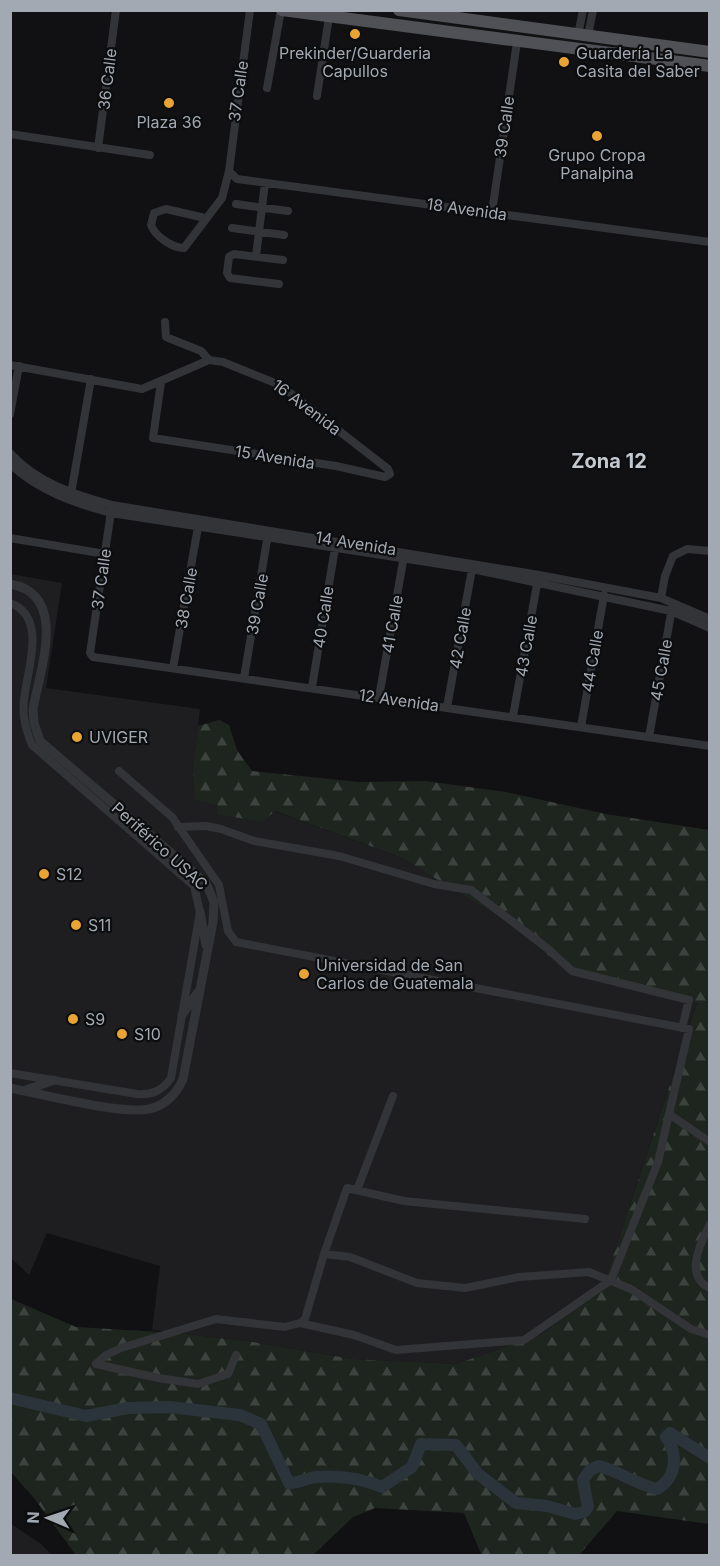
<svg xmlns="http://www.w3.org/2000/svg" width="720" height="1566" viewBox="0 0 720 1566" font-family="Inter,sans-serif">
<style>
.built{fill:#1e1e20}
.forest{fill:url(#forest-firs)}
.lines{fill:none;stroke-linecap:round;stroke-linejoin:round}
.river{stroke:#2c343b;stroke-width:12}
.minor{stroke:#333438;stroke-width:8}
.tertiary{stroke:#333438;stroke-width:9}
.primary{stroke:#4f5157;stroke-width:12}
.poi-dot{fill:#e9a434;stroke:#0c0d0e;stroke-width:2}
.labels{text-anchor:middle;stroke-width:4.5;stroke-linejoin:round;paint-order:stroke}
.poi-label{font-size:16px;fill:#a3a9b3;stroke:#0c0d0e;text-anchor:start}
.street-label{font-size:16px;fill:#a3a9b3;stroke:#0c0d0e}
.quarter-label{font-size:20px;font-weight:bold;fill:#c4c8cf;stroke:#0c0d0e}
</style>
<defs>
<pattern id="forest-firs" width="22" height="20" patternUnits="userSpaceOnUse" patternTransform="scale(1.5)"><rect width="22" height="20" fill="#1e251f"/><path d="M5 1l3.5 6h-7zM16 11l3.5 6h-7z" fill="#3c423d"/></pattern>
</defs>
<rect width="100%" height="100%" fill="#111113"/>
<!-- built -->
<path class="built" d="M 10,574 L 62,583 L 46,688 L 200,709 L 193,769 L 274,811 L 400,857 L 499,917 L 556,962 L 697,1002 L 603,1286 L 542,1334 L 456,1364 L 352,1359 L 253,1342 L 152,1330 L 160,1266 L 47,1233 L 29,1275 L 11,1258 Z
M 10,1523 L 41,1544 L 52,1555 L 11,1555 Z"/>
<!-- forest -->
<path class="forest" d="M 219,720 L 229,725 L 237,750 L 252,771 L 359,782 L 425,781 L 506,792 L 606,814 L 709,830 L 709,1524 L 617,1511 L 579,1555 L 482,1556 L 464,1513 L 375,1508 L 353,1517 L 313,1555 L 76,1555 L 34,1498 L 11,1472 L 11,1299 L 76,1327 L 177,1333 L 253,1342 L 352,1359 L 456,1364 L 542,1334 L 603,1286 L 697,1003 L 556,962 L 499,917 L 400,857 L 275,811 L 262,822 L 217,814 L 218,805 L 195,800 L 193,769 L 198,726 Z"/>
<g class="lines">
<!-- river -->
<path class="river" d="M 10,1398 L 86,1416 L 128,1408 L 169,1407 L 240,1415 L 261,1424 L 289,1483 C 302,1483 305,1478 316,1477 C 339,1475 361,1478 382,1487 L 412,1467 L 421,1444 L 456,1445 L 478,1474 L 516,1503 L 547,1506 L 575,1514 L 584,1512 L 588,1507 L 583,1480 L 590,1470 L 599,1466 C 620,1472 636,1484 657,1489 C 676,1478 679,1455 666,1437 L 670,1433 L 710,1458"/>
<!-- minor -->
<path class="minor" d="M 578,35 L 583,10
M 588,36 L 593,10
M 267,88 L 281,10
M 317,96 L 329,17
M 10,134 L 150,155
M 98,148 L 116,10
M 229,171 L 237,179 L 710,242
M 236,204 L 288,211
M 492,212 L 517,42
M 205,218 L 166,209 L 154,213 L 151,225 C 155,236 172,248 184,248 L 222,198 L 229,171 L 250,10
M 232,228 L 284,235
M 256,256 L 265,183
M 279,284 L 230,278 L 227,273 L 229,257 L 234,254 L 283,260
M 165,322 L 166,337 L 201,351 L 209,360
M 10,365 L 142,389 L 209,360 L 223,362 L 280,385 L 388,469 L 390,474 L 385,477 L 336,466 L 153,438 L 161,382
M 10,414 L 19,366
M 10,453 C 37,483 75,495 112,505 L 539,575 L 661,598 L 710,619
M 10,464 C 39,491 74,503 111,513 L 472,569 L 671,611 L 710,628
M 71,494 L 91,379
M 112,505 L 90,653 L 93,657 L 710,746
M 10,538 L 105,554
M 661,598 L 665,576 L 673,556 L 687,549 L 710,551
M 10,603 C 49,617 26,673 24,700 C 22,717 26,730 32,745 L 194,886 L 200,912 L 171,1078 C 162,1091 152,1095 137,1094 L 10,1073
M 173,668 L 198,527
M 244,678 L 268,534
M 312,687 L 335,548
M 379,697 L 404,556
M 447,707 L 472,569
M 513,716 L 538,579
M 581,727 L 604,595
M 649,737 L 672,608
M 119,771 L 172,817 L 219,885 L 228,931 L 236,942 L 689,1029 L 669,1114 L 710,1142
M 178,827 L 206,826 L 221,829 L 254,841 L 339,856 L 434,884 L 471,890 L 547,948 L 572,971 L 689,1000 L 682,1028
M 357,1190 L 393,1096
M 710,1224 C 701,1242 683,1276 710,1288
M 324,1254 L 350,1257 L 417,1283 L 465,1288 L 519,1277 L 589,1272 L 631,1289 L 691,1329 L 710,1335
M 300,1323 L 305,1319 L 324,1254 L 347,1188 L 404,1201 L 585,1219
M 236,1355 L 228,1374 L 198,1384 L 158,1378 L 96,1364 L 106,1355 L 121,1348 L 216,1319 L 285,1327 L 300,1323 L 354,1335 L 396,1350 L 524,1340 L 611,1280 L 658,1162 L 669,1114"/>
<!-- tertiary -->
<path class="tertiary" d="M 10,584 C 69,594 40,669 33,709 L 34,723 L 40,741 L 206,883 L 214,902 L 213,922 L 183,1079 C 177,1093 165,1106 149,1109 C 122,1115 42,1094 10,1088
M 200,912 L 206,945
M 182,1015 L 198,992
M 26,1090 L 54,1080"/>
<!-- primary -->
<path class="primary" d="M 282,10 L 710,66
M 399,10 L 710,52"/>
</g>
<!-- markers -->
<g class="poi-dot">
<circle cx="355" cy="34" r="6"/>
<circle cx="564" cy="62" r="6"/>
<circle cx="169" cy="103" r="6"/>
<circle cx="597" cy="136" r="6"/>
<circle cx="77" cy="737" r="6"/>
<circle cx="44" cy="874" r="6"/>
<circle cx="76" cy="925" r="6"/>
<circle cx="304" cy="974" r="6"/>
<circle cx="73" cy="1019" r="6"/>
<circle cx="122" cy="1034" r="6"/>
</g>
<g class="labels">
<!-- poi labels -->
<g class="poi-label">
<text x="355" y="59" text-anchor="middle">Prekinder/Guarderia<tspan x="355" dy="18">Capullos</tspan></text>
<text x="576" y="59">Guardería La<tspan x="576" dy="18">Casita del Saber</tspan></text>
<text x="169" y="128" text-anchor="middle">Plaza 36</text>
<text x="597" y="161" text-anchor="middle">Grupo Cropa<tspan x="597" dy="18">Panalpina</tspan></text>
<text x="89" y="743">UVIGER</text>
<text x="56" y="880">S12</text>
<text x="88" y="931">S11</text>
<text x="316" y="971">Universidad de San<tspan x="316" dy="18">Carlos de Guatemala</tspan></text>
<text x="85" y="1025">S9</text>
<text x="134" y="1040">S10</text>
</g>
<!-- street labels -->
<g class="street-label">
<text transform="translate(107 79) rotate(-83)" y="6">36 Calle</text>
<text transform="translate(238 91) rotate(-82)" y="6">37 Calle</text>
<text transform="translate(504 127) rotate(-82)" y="6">39 Calle</text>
<text transform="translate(467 209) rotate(8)" y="6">18 Avenida</text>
<text transform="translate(307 407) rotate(37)" y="6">16 Avenida</text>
<text transform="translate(275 457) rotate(9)" y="6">15 Avenida</text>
<text transform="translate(356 543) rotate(9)" y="6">14 Avenida</text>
<text transform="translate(101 579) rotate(-82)" y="6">37 Calle</text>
<text transform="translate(186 598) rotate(-80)" y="6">38 Calle</text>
<text transform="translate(257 604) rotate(-80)" y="6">39 Calle</text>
<text transform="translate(323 617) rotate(-81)" y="6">40 Calle</text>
<text transform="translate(392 624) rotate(-80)" y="6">41 Calle</text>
<text transform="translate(460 638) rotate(-80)" y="6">42 Calle</text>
<text transform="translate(526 646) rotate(-80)" y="6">43 Calle</text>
<text transform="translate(592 661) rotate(-80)" y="6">44 Calle</text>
<text transform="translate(661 670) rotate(-80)" y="6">45 Calle</text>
<text transform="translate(399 700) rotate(8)" y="6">12 Avenida</text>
<text transform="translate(160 846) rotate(42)" y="6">Periférico USAC</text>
</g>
<!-- quarter labels -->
<g class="quarter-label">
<text x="609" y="468">Zona 12</text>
</g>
</g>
<!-- border -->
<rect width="720" height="1566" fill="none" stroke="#a3a9b3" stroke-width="24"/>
<!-- north arrow -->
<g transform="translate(48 1518) rotate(272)" stroke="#0c0d0e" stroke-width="4.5" paint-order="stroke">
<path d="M0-4.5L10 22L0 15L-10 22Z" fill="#a3a9b3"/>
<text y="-9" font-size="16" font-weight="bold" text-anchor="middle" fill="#a3a9b3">N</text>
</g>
</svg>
